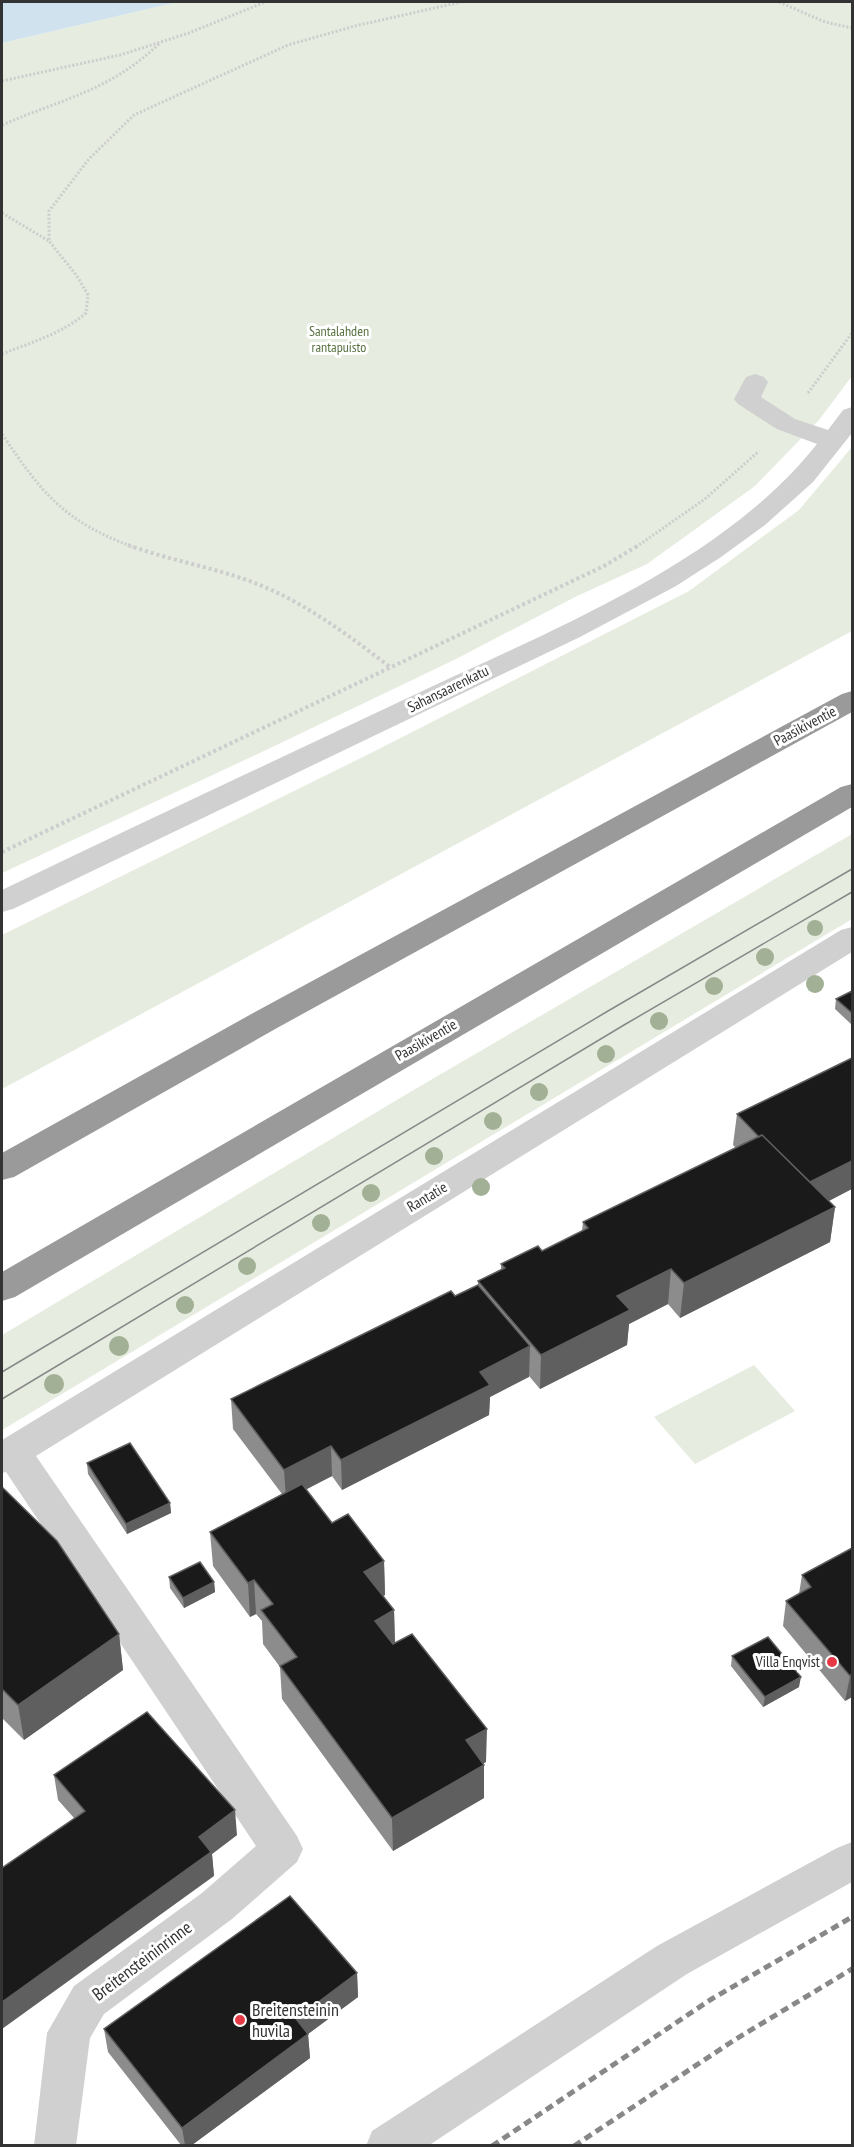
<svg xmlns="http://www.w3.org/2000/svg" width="854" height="2147" viewBox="0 0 854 2147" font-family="'PT Sans Narrow',sans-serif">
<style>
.green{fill:#e6ecdf}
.water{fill:#cfe2ee}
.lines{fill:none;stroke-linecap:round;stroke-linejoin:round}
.path-far1{stroke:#cdcdcd;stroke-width:3;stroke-dasharray:2 2;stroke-linecap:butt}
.path{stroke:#cdcdcd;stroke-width:4;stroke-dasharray:3 3;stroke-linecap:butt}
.minor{fill:#d0d0d0;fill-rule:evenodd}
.highway{fill:#9a9a9a;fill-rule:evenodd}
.tram{stroke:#888;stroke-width:1.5}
.rail{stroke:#888;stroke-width:5;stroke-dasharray:8 5;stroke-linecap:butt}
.tree{fill:#a2b095}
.wall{fill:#8c8c8c}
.shaded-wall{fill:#5f5f5f}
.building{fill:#1a1a1a;stroke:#5f5f5f;stroke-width:1.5}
.poi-dot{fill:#e63946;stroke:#fff;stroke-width:2}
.labels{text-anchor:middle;stroke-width:6;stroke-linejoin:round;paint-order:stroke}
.far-park-label{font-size:14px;fill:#56703f;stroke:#fff}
.street-label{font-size:15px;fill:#333;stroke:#fff}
.poi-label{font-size:15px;fill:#333;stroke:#fff;text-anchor:end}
.near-street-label{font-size:18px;fill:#333;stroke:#fff}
.near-poi-label{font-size:18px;fill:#333;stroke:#fff;text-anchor:start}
</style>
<rect width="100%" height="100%" fill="#fff"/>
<!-- green -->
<path class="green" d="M 178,2 L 852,2 L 852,376 L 819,420 L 755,486 L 647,564 L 575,597 L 456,659 L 264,751 L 2,873 L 2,43 Z
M 852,447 L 852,631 L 2,1089 L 2,935 L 371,753 L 689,591 L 799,510 Z
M 852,834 L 852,919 L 2,1430 L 2,1335 L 417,1088 Z
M 754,1365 L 795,1411 L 695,1464 L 654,1417 Z"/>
<!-- water -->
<path class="water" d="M 2,2 L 178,2 L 2,43 Z"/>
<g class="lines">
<!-- path-far1 -->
<path class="path-far1" d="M 779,2 L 825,22 L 852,28
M 2,81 L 120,55 L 189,33 L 265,2
M 2,125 C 62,99 110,91 160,43
M 2,213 L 49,241
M 2,354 C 30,343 63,333 86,313 L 88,295 L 77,276 L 49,241 L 49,211 L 89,159 L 134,115 L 288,45 L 355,26 L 461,2
M 808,393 L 852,333
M 2,434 C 42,493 63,521 133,547
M 636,547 L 705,499 L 759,451"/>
<!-- path -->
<path class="path" d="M 128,545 C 166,559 206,566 244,579 C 299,598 344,632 390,667
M 2,852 L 604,566 L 639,545"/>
<!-- minor -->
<path class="minor" d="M 755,374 L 764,377 L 768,382 L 761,397 L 795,419 L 828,430 L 843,410 L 852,407 L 852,433 L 813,482 L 765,525 L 721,557 L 676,586 L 580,637 L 13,909 L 2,912 L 2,890 C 139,824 276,760 414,695 C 549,631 722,564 817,444 L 777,429 L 738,404 L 734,399 L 746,377 Z
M 852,927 L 852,952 L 36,1456 L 297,1836 L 303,1849 L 297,1862 L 232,1919 L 104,2014 L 90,2038 L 76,2146 L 34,2146 L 47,2033 L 74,1986 L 202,1893 L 256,1846 L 6,1472 L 2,1473 L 2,1440 L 841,930 Z
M 852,1842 L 852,1882 L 687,1974 L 428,2146 L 366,2146 L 372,2131 L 657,1946 L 837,1848 Z"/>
<!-- highway -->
<path class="highway" d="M 852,691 L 852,712 L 277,1028 L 14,1177 L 2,1180 L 2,1153 L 255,1012 L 842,694 Z
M 852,784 L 852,807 L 15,1297 L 2,1301 L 2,1272 L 841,787 Z"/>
<!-- tram -->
<path class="tram" d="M 2,1372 L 608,1011 L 852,869
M 2,1399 L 624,1025 L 852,892"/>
<!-- rail -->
<path class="rail" d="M 492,2146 L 710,2000 L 852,1917
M 574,2146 L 736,2039 L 852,1969"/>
</g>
<!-- trees -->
<g class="tree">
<circle cx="815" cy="928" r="8"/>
<circle cx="765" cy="957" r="9"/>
<circle cx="815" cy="984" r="9"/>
<circle cx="714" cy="986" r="9"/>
<circle cx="659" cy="1021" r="9"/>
<circle cx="606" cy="1054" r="9"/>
<circle cx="539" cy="1092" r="9"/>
<circle cx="493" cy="1121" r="9"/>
<circle cx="434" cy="1156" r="9"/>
<circle cx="481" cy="1187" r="9"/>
<circle cx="371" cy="1193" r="9"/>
<circle cx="321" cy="1223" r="9"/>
<circle cx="247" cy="1266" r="9"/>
<circle cx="185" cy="1305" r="9"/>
<circle cx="119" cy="1346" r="10"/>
<circle cx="54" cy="1384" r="10"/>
</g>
<!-- wall -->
<path class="wall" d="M 852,991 L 852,1025 L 835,1009 L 836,999 Z
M 737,1114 L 835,1207 L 830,1242 L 680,1318 L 668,1304 L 629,1324 L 627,1345 L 540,1389 L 529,1376 L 490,1397 L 489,1415 L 342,1490 L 332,1476 L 306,1489 L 332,1523 L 384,1561 L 385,1595 L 383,1596 L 394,1610 L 395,1644 L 486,1762 L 483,1763 L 484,1765 L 484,1798 L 393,1851 L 282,1699 L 280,1667 L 263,1644 L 262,1621 L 256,1614 L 250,1617 L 213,1566 L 210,1532 L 282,1494 L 233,1429 L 231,1399 L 478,1285 L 478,1281 L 501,1269 L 501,1264 L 542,1251 L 582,1231 L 583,1222 L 736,1148 L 733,1145 Z
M 87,1463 L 170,1503 L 171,1513 L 127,1534 L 88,1474 Z
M 2,1487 L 119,1634 L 123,1670 L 24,1740 L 2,1718 Z
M 852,1548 L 852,1697 L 845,1701 L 783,1626 L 786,1601 L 799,1594 L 802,1575 Z
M 169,1577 L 214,1582 L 215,1592 L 184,1608 L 170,1588 Z
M 732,1656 L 799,1687 L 763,1707 L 731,1666 Z
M 54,1775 L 237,1835 L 212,1854 L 214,1876 L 74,1818 L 58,1800 Z
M 357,1973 L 358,1997 L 308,2034 L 310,2058 L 192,2145 L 181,2145 L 108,2052 L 104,2029 Z"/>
<!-- shaded-wall -->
<path class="shaded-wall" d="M 852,1161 L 852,1189 L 802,1215 L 806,1184 Z
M 835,1207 L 830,1242 L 680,1318 L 684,1283 Z
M 671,1269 L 668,1304 L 629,1324 L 627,1345 L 540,1389 L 541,1355 L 617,1296 Z
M 530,1346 L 529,1377 L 490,1397 L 489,1415 L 342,1490 L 341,1460 L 480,1372 Z
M 331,1446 L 332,1476 L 286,1500 L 284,1470 Z
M 170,1503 L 171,1513 L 127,1534 L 126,1524 Z
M 384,1561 L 385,1595 L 365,1606 L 364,1572 Z
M 254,1580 L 256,1614 L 250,1617 L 248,1583 Z
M 214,1582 L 215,1592 L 184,1608 L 183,1598 Z
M 394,1610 L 395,1644 L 376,1655 L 375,1621 Z
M 119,1634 L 123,1670 L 24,1740 L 18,1705 Z
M 852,1674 L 852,1697 L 845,1701 L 850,1676 Z
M 801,1677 L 799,1687 L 763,1707 L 765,1697 Z
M 487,1729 L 486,1762 L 466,1773 L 466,1740 Z
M 484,1765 L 484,1798 L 393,1851 L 392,1818 Z
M 235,1810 L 237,1835 L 212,1854 L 214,1876 L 2,2029 L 2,2002 L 199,1837 Z
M 357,1973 L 358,1997 L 308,2034 L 310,2058 L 192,2145 L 185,2145 L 182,2128 L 296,2019 Z"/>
<!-- building -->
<path class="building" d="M 852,991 L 852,1013 L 836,999 Z
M 852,1058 L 852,1161 L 810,1182 L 762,1135 L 759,1137 L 737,1114 Z
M 762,1135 L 835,1207 L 684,1283 L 671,1269 L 617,1296 L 630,1310 L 541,1355 L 478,1281 L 505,1268 L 501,1264 L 538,1246 L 542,1251 L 588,1228 L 583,1222 Z
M 478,1285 L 530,1346 L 480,1372 L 490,1385 L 341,1460 L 331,1446 L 284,1470 L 231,1399 L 451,1291 L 455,1296 Z
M 130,1443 L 170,1503 L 126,1524 L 87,1463 Z
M 302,1484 L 332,1523 L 348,1514 L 384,1561 L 364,1572 L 394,1610 L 375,1621 L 393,1644 L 412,1634 L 487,1729 L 466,1740 L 484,1765 L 392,1818 L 280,1666 L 297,1657 L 261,1610 L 273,1604 L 254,1580 L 248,1583 L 210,1532 Z
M 2,1487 L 57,1541 L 119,1634 L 18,1705 L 2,1689 Z
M 852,1548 L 852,1674 L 850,1676 L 786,1601 L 811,1587 L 802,1575 Z
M 200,1562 L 214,1582 L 183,1598 L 169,1577 Z
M 768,1637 L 801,1677 L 765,1697 L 732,1656 Z
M 147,1712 L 235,1810 L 199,1837 L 211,1852 L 2,2002 L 2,1868 L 85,1811 L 54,1775 Z
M 290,1896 L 357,1973 L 296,2019 L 308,2034 L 182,2128 L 104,2029 Z"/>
<!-- markers -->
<g class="poi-dot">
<circle cx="832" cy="1662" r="6"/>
<circle cx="240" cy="2020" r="6"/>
</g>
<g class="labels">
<!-- far-park labels -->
<g class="far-park-label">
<text x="339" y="336">Santalahden<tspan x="339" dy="16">rantapuisto</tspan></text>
</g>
<!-- street labels -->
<g class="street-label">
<text transform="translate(448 689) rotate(-26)" y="5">Sahansaarenkatu</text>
<text transform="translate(805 726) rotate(-28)" y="5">Paasikiventie</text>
<text transform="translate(426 1040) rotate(-30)" y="5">Paasikiventie</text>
<text transform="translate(427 1197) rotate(-31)" y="5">Rantatie</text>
</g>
<!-- poi labels -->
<g class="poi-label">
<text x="820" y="1667">Villa Enqvist</text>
</g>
<!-- near-street labels -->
<g class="near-street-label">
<text transform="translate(142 1961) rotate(-37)" y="6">Breitensteininrinne</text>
</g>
<!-- near-poi labels -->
<g class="near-poi-label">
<text x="252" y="2016">Breitensteinin<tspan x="252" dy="21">huvila</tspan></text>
</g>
</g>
<!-- border -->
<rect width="854" height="2147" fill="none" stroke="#333333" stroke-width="6"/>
</svg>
